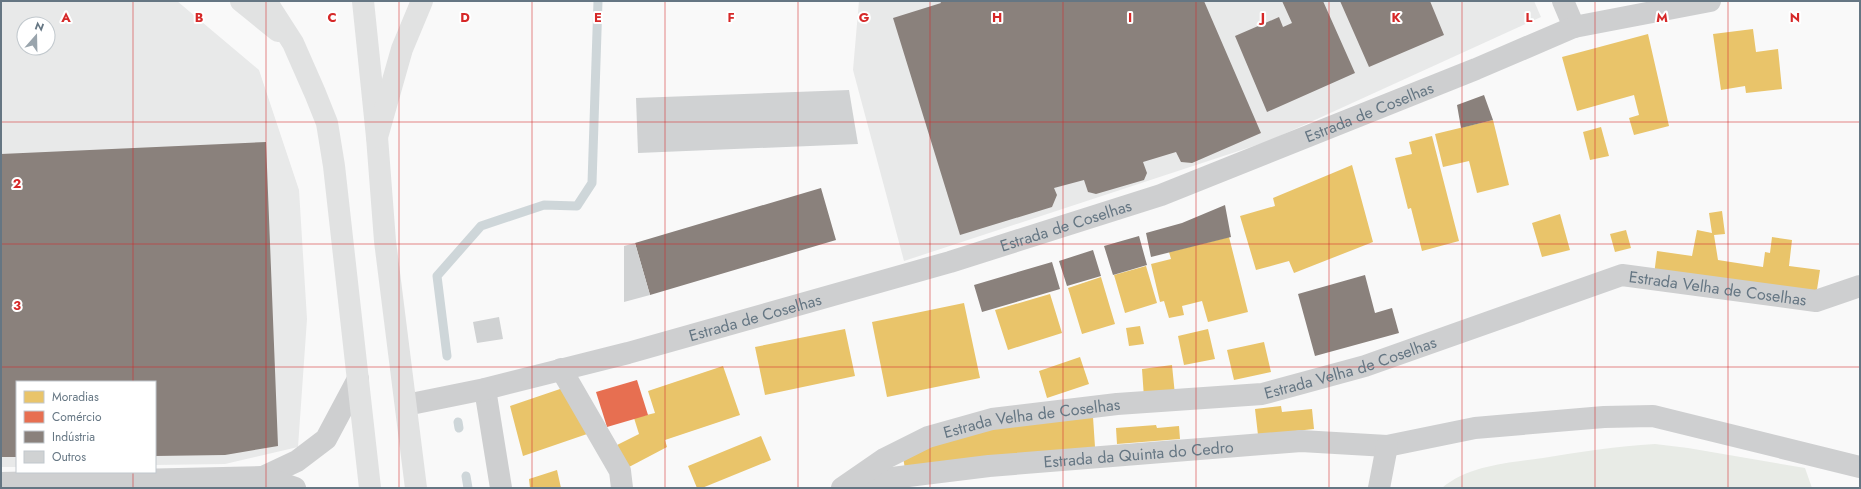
<svg xmlns="http://www.w3.org/2000/svg" width="1861" height="489" viewBox="0 0 1861 489" font-family="Jost,sans-serif">
<style>
.built{fill:#e8e9e9;fill-rule:evenodd}
.green{fill:#e8ebe6}
.homes{fill:#e9c46a}
.shops{fill:#e76f51}
.industry{fill:#8a817c}
.lines{fill:none;stroke-linecap:round;stroke-linejoin:round}
.stream{stroke:#ced6d9;stroke-width:9}
.building{fill:#d0d2d3}
.minor{stroke:#cecfd0;stroke-width:22}
.tertiary{stroke:#cecfd0;stroke-width:22}
.primary{stroke:#e1e2e2;stroke-width:22}
.trunk{stroke:#e1e2e2;stroke-width:22}
.grid{fill:none;stroke:#d62828;stroke-width:1;stroke-opacity:0.55}
.labels{text-anchor:middle;stroke-width:4;stroke-linejoin:round;paint-order:stroke}
.street-label{font-size:16px;fill:#657683;stroke:#fff}
.grid-label{font-size:13px;text-anchor:middle;font-weight:bold;fill:#d62828;stroke:#fff;stroke-width:4;stroke-linejoin:round;paint-order:stroke}
</style>
<rect width="100%" height="100%" fill="#f9f9f9"/>
<!-- built -->
<path class="built" d="M 1,1 L 177,1 L 259,70 L 299,190 L 307,319 L 298,447 L 225,464 L 155,465 L 155,382 L 17,382 L 17,467 L 1,467 ZM 24,24 L 48,24 L 48,48 L 24,48 Z
M 859,1 L 1534,1 L 1541,17 L 1269,141 L 904,261 L 853,70 Z"/>
<!-- green -->
<path class="green" d="M 1655,444 L 1688,448 L 1805,468 L 1812,488 L 1442,488 C 1469,465 1509,463 1543,458 C 1580,452 1617,446 1655,444 Z"/>
<!-- homes -->
<path class="homes" d="M 1753,29 L 1756,52 L 1778,49 L 1782,89 L 1746,93 L 1745,86 L 1721,90 L 1713,34 Z
M 1648,34 L 1669,126 L 1634,135 L 1629,118 L 1639,115 L 1634,95 L 1577,111 L 1562,57 Z
M 1493,120 L 1509,185 L 1477,193 L 1469,161 L 1443,167 L 1435,134 Z
M 1601,127 L 1609,156 L 1590,160 L 1583,132 Z
M 1432,136 L 1459,241 L 1422,251 L 1411,208 L 1408,209 L 1395,158 L 1412,154 L 1409,142 Z
M 1352,165 L 1373,242 L 1294,273 L 1289,261 L 1256,270 L 1240,216 L 1275,206 L 1273,198 Z
M 1722,211 L 1725,234 L 1714,235 L 1718,260 L 1763,267 L 1765,252 L 1770,253 L 1772,237 L 1792,240 L 1789,266 L 1820,270 L 1816,296 L 1654,275 L 1657,251 L 1692,256 L 1697,230 L 1712,233 L 1709,213 Z
M 1560,214 L 1570,250 L 1542,257 L 1532,223 Z
M 1626,230 L 1631,248 L 1615,252 L 1610,234 Z
M 1229,237 L 1248,312 L 1208,322 L 1202,301 L 1182,306 L 1184,315 L 1169,318 L 1164,301 L 1160,302 L 1151,264 L 1171,259 L 1169,252 Z
M 1146,266 L 1157,303 L 1125,313 L 1114,275 Z
M 1101,277 L 1115,324 L 1082,334 L 1068,288 Z
M 1050,294 L 1062,333 L 1008,350 L 995,310 Z
M 964,303 L 980,378 L 887,397 L 872,322 Z
M 1140,326 L 1144,344 L 1129,346 L 1126,328 Z
M 845,329 L 855,376 L 765,395 L 755,347 Z
M 1208,329 L 1215,359 L 1184,365 L 1178,336 Z
M 1264,342 L 1271,372 L 1234,380 L 1227,350 Z
M 1080,357 L 1089,384 L 1047,398 L 1039,371 Z
M 1172,365 L 1175,395 L 1144,398 L 1142,369 Z
M 723,366 L 740,415 L 665,440 L 667,447 L 629,467 L 617,445 L 639,434 L 634,418 L 655,413 L 648,391 Z
M 563,388 L 590,433 L 523,456 L 510,406 Z
M 1281,406 L 1282,412 L 1312,409 L 1314,429 L 1258,435 L 1255,409 Z
M 1093,417 L 1095,447 L 905,469 L 903,457 L 973,431 Z
M 1156,425 L 1157,428 L 1179,426 L 1180,439 L 1117,444 L 1116,428 Z
M 761,436 L 771,460 L 702,488 L 697,488 L 688,466 Z
M 557,470 L 561,488 L 530,488 L 529,479 Z"/>
<!-- shops -->
<path class="shops" d="M 637,380 L 648,415 L 607,427 L 596,392 Z"/>
<!-- industry -->
<path class="industry" d="M 940,1 L 1204,1 L 1261,133 L 1192,163 L 1181,162 L 1176,152 L 1143,162 L 1147,173 L 1144,180 L 1096,194 L 1088,192 L 1084,180 L 1054,188 L 1057,195 L 1052,207 L 960,235 L 893,18 L 941,3 Z
M 1282,1 L 1323,1 L 1355,73 L 1267,112 L 1235,36 L 1279,17 L 1283,27 L 1292,23 Z
M 1340,1 L 1430,1 L 1444,35 L 1369,67 Z
M 1484,95 L 1493,120 L 1461,128 L 1457,105 Z
M 266,142 L 278,446 L 225,455 L 155,456 L 155,382 L 17,382 L 17,457 L 1,457 L 1,154 Z
M 821,188 L 836,240 L 650,295 L 635,243 Z
M 1225,205 L 1231,237 L 1151,257 L 1146,233 L 1182,223 Z
M 1139,236 L 1147,265 L 1113,275 L 1104,246 Z
M 1093,250 L 1101,276 L 1067,286 L 1059,261 Z
M 1052,262 L 1060,289 L 982,312 L 974,285 Z
M 1365,275 L 1375,313 L 1392,308 L 1399,333 L 1315,356 L 1298,294 Z"/>
<g class="lines">
<!-- stream -->
<path class="stream" d="M 447,356 L 437,276 L 481,226 L 544,205 L 577,206 L 592,183 L 598,1
M 458,422 L 459,428
M 466,476 L 468,488"/>
</g>
<!-- building -->
<path class="building" d="M 849,90 L 858,144 L 638,153 L 636,98 Z
M 635,243 L 650,295 L 624,302 L 624,246 Z
M 499,317 L 503,339 L 477,343 L 473,322 Z"/>
<g class="lines">
<!-- minor -->
<g class="minor">
<path d="M 1563,1 L 1574,27"/>
<path d="M 561,369 L 620,471 L 622,488"/>
<path d="M 485,389 L 501,488"/>
<path d="M 263,477 L 297,461 L 326,439 L 358,379"/>
<path d="M 1,483 L 263,477 L 295,488"/>
<path id="s1" d="M 852,483 L 989,466 L 1301,441 L 1387,446 L 1475,428 L 1604,417 L 1653,416 L 1860,467"/>
<path id="s2" d="M 842,488 L 884,459 L 928,437 L 992,419 L 1117,404 L 1262,394 L 1365,366 L 1622,275 L 1816,301 L 1860,286"/>
<path d="M 1379,488 L 1387,446"/>
</g>
<!-- tertiary -->
<path class="tertiary" id="s3" d="M 406,405 L 485,389 L 628,353 L 950,262 L 1161,195 L 1476,69 L 1574,27 L 1710,1"/>
<!-- primary -->
<path class="primary" d="M 241,1 L 278,31
M 266,1 L 293,43 L 315,93 L 327,123 L 334,166 L 370,488
M 363,1 L 377,137 L 385,241 L 416,488"/>
<!-- trunk -->
<path class="trunk" d="M 377,137 L 402,49 L 422,1"/>
</g>
<!-- grid -->
<path class="grid" d="M 133,1 L 133,382M 266,1 L 266,488M 399,1 L 399,488M 532,1 L 532,488M 665,1 L 665,488M 798,1 L 798,488M 930,1 L 930,488M 1063,1 L 1063,488M 1196,1 L 1196,488M 1329,1 L 1329,488M 1462,1 L 1462,488M 1595,1 L 1595,488M 1728,1 L 1728,488M 1,122 L 1860,122M 1,244 L 1860,244M 1,367 L 1860,367M 133,472 L 133,488"/>
<g class="labels">
<!-- street labels -->
<g class="street-label">
<text dy="6" stroke="none"><textPath href="#s3" startOffset="1008">Estrada de Coselhas</textPath></text>
<text dy="6" stroke="none"><textPath href="#s3" startOffset="684">Estrada de Coselhas</textPath></text>
<text dy="6" stroke="none"><textPath href="#s2" startOffset="914">Estrada Velha de Coselhas</textPath></text>
<text dy="6" stroke="none"><textPath href="#s3" startOffset="360">Estrada de Coselhas</textPath></text>
<text dy="6" stroke="none"><textPath href="#s2" startOffset="530">Estrada Velha de Coselhas</textPath></text>
<text dy="6" stroke="none"><textPath href="#s2" startOffset="206">Estrada Velha de Coselhas</textPath></text>
<text dy="6" stroke="none"><textPath href="#s1" startOffset="288">Estrada da Quinta do Cedro</textPath></text>
</g>
</g>
<g class="grid-label">
<text x="66" y="22">A</text>
<text x="199" y="22">B</text>
<text x="332" y="22">C</text>
<text x="465" y="22">D</text>
<text x="598" y="22">E</text>
<text x="731" y="22">F</text>
<text x="864" y="22">G</text>
<text x="997" y="22">H</text>
<text x="1130" y="22">I</text>
<text x="1263" y="22">J</text>
<text x="1396" y="22">K</text>
<text x="1529" y="22">L</text>
<text x="1662" y="22">M</text>
<text x="1795" y="22">N</text>
<text x="17" y="188">2</text>
<text x="17" y="310">3</text>
</g>
<!-- border -->
<rect width="1861" height="489" fill="none" stroke="#657683" stroke-width="4"/>
<!-- legend -->
<rect x="16" y="381" width="140" height="92" fill="#ffffff" stroke="#c1c8cd"/>
<rect x="24" y="391" width="20" height="12" fill="#e9c46a" stroke="#c1c8cd"/>
<text x="52" y="401" font-size="12" fill="#657683">Moradias</text>
<rect x="24" y="411" width="20" height="12" fill="#e76f51" stroke="#c1c8cd"/>
<text x="52" y="421" font-size="12" fill="#657683">Comércio</text>
<rect x="24" y="431" width="20" height="12" fill="#8a817c" stroke="#c1c8cd"/>
<text x="52" y="441" font-size="12" fill="#657683">Indústria</text>
<rect x="24" y="451" width="20" height="12" fill="#d0d2d3" stroke="#c1c8cd"/>
<text x="52" y="461" font-size="12" fill="#657683">Outros</text>
<!-- north arrow -->
<g transform="translate(36 36) rotate(20)"><circle r="19" fill="#ffffff" stroke="#c1c8cd"/>
<path d="M0-3L7 15L0 10L-7 15Z" fill="#99a4ac"/>
<text y="-6" font-size="11" font-weight="bold" text-anchor="middle" fill="#657683">N</text>
</g>
</svg>
